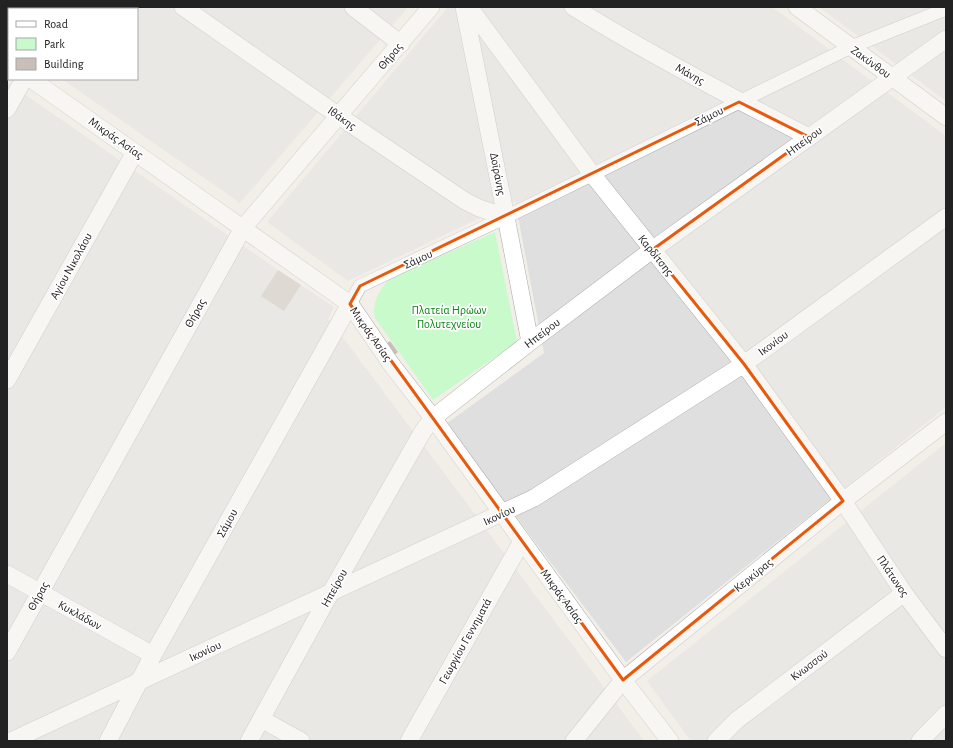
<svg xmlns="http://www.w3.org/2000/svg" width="953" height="748" viewBox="0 0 953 748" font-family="'Alegreya Sans',sans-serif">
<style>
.residential{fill:#e0dfdf}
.park{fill:#c8facc}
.building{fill:#c7bfb8}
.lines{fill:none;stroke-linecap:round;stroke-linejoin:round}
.pedestrian-casing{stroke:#a9a9a9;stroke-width:14}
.minor-casing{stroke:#a9a9a9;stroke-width:18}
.pedestrian{stroke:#fff;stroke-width:13}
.minor{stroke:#fff;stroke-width:17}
.marked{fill:none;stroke:#e8590c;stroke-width:3;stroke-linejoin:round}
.labels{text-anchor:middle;stroke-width:3.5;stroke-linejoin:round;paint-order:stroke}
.street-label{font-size:12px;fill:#222;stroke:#fff}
.park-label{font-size:12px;fill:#0c8416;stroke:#fff}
</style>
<rect width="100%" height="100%" fill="#f2efe9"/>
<!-- residential -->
<path class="residential" d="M 7,7 L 408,7 L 240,203 L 62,79 L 137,79 L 137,9 L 9,9 L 9,42 L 7,41 Z
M 448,7 L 772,7 L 946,136 L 946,407 L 626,662 L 446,424 L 544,353 L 515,201 L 348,281 L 267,222 Z
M 819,7 L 946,7 L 946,101 Z
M 7,82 L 278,270 L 334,307 L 328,319 L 348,344 L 644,741 L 7,741 Z
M 946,443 L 946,741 L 691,741 L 647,681 Z"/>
<!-- park -->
<path class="park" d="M 495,232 L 517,342 L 433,400 L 375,318 C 371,304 380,287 391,278 Z"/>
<!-- building -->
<path class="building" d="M 278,270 L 301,285 L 284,311 L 261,296 Z
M 390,341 L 398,352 L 392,357 L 383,346 Z"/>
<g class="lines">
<!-- pedestrian casing -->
<g class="pedestrian-casing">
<path id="pedestrian" d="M 350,304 L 360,286 L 506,217 L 851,47 L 946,9"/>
</g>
<!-- minor casing -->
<g class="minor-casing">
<path id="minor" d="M 183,7 L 339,116 L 465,201 L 479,208 L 506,217
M 353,7 L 401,44
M 464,7 L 506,217 L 530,342
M 469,7 L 592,174 L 744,364 L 843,501 L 904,593 L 946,649
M 573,7 C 649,54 729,96 809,137
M 797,7 L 946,117
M 7,61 L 9,63
M 31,79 L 350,304 L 391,364 L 433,418 L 623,680 L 670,741
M 7,109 L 24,79
M 7,380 L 135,152
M 7,574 L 153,655
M 7,652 L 243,228 L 431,7
M 261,719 L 301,741
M 11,741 L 534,498 L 744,364 L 946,217
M 108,741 L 153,655 L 350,304
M 249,741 L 331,592 L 423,431 L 433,418 L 530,342 L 652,250 L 946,39
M 409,741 L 522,541
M 574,741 L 623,680 L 843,501 L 946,422
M 716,741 L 737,720 L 904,593
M 920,741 L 946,714"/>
</g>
<!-- pedestrian -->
<use href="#pedestrian" class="pedestrian"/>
<!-- minor -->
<use href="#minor" class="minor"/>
</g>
<!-- marked area -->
<path d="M0 0H953V748H0ZM 739,102 L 809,137 L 652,250 L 744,364 L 843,501 L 623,680 L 350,304 L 360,286 Z" fill="#f2efe9" fill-opacity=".55" fill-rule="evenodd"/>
<path class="marked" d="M 739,102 L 809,137 L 652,250 L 744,364 L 843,501 L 623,680 L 350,304 L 360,286 Z"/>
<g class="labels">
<!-- street labels -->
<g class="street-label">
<text transform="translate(390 56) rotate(-50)" y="4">Θήρας</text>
<text transform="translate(871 62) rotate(36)" y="4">Ζακύνθου</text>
<text transform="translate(690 74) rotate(29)" y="4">Μάνης</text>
<text transform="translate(709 116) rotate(-26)" y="4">Σάμου</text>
<text transform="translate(342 118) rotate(35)" y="4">Ιθάκης</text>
<text transform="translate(116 138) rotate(35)" y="4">Μικράς Ασίας</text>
<text transform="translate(804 141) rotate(-36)" y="4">Ηπείρου</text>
<text transform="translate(498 174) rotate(79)" y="4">Δοϊράνης</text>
<text transform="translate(656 255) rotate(51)" y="4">Καρδίτσης</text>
<text transform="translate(418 259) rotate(-25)" y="4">Σάμου</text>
<text transform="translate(71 266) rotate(-61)" y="4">Αγίου Νικολάου</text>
<text transform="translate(195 313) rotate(-61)" y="4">Θήρας</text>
<text transform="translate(542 333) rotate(-37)" y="4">Ηπείρου</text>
<text transform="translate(371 334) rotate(55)" y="4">Μικράς Ασίας</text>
<text transform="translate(773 343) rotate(-36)" y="4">Ικονίου</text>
<text transform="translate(499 515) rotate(-25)" y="4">Ικονίου</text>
<text transform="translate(227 523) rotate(-61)" y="4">Σάμου</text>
<text transform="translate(753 575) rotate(-39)" y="4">Κερκύρας</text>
<text transform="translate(893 576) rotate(56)" y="4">Πλάτωνος</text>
<text transform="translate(334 588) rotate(-61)" y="4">Ηπείρου</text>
<text transform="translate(38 596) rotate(-61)" y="4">Θήρας</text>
<text transform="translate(562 596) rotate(54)" y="4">Μικράς Ασίας</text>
<text transform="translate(80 615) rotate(29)" y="4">Κυκλάδων</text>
<text transform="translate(465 641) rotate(-61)" y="4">Γεωργίου Γεννηματά</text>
<text transform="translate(205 651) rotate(-25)" y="4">Ικονίου</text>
<text transform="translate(809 665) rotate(-37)" y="4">Κνωσσού</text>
</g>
<!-- park labels -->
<g class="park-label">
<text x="449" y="314">Πλατεία Ηρώων<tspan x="449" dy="14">Πολυτεχνείου</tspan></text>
</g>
</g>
<!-- border -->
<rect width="953" height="748" fill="none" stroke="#222222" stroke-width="16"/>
<!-- legend -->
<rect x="8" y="8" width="130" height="72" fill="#ffffff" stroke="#a7a7a7"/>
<rect x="16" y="21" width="20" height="6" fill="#ffffff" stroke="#a7a7a7"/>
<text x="44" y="28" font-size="12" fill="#222222">Road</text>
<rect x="16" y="38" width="20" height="12" fill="#c8facc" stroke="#a7a7a7"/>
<text x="44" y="48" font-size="12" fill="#222222">Park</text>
<rect x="16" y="58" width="20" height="12" fill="#c7bfb8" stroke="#a7a7a7"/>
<text x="44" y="68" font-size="12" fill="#222222">Building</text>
</svg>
